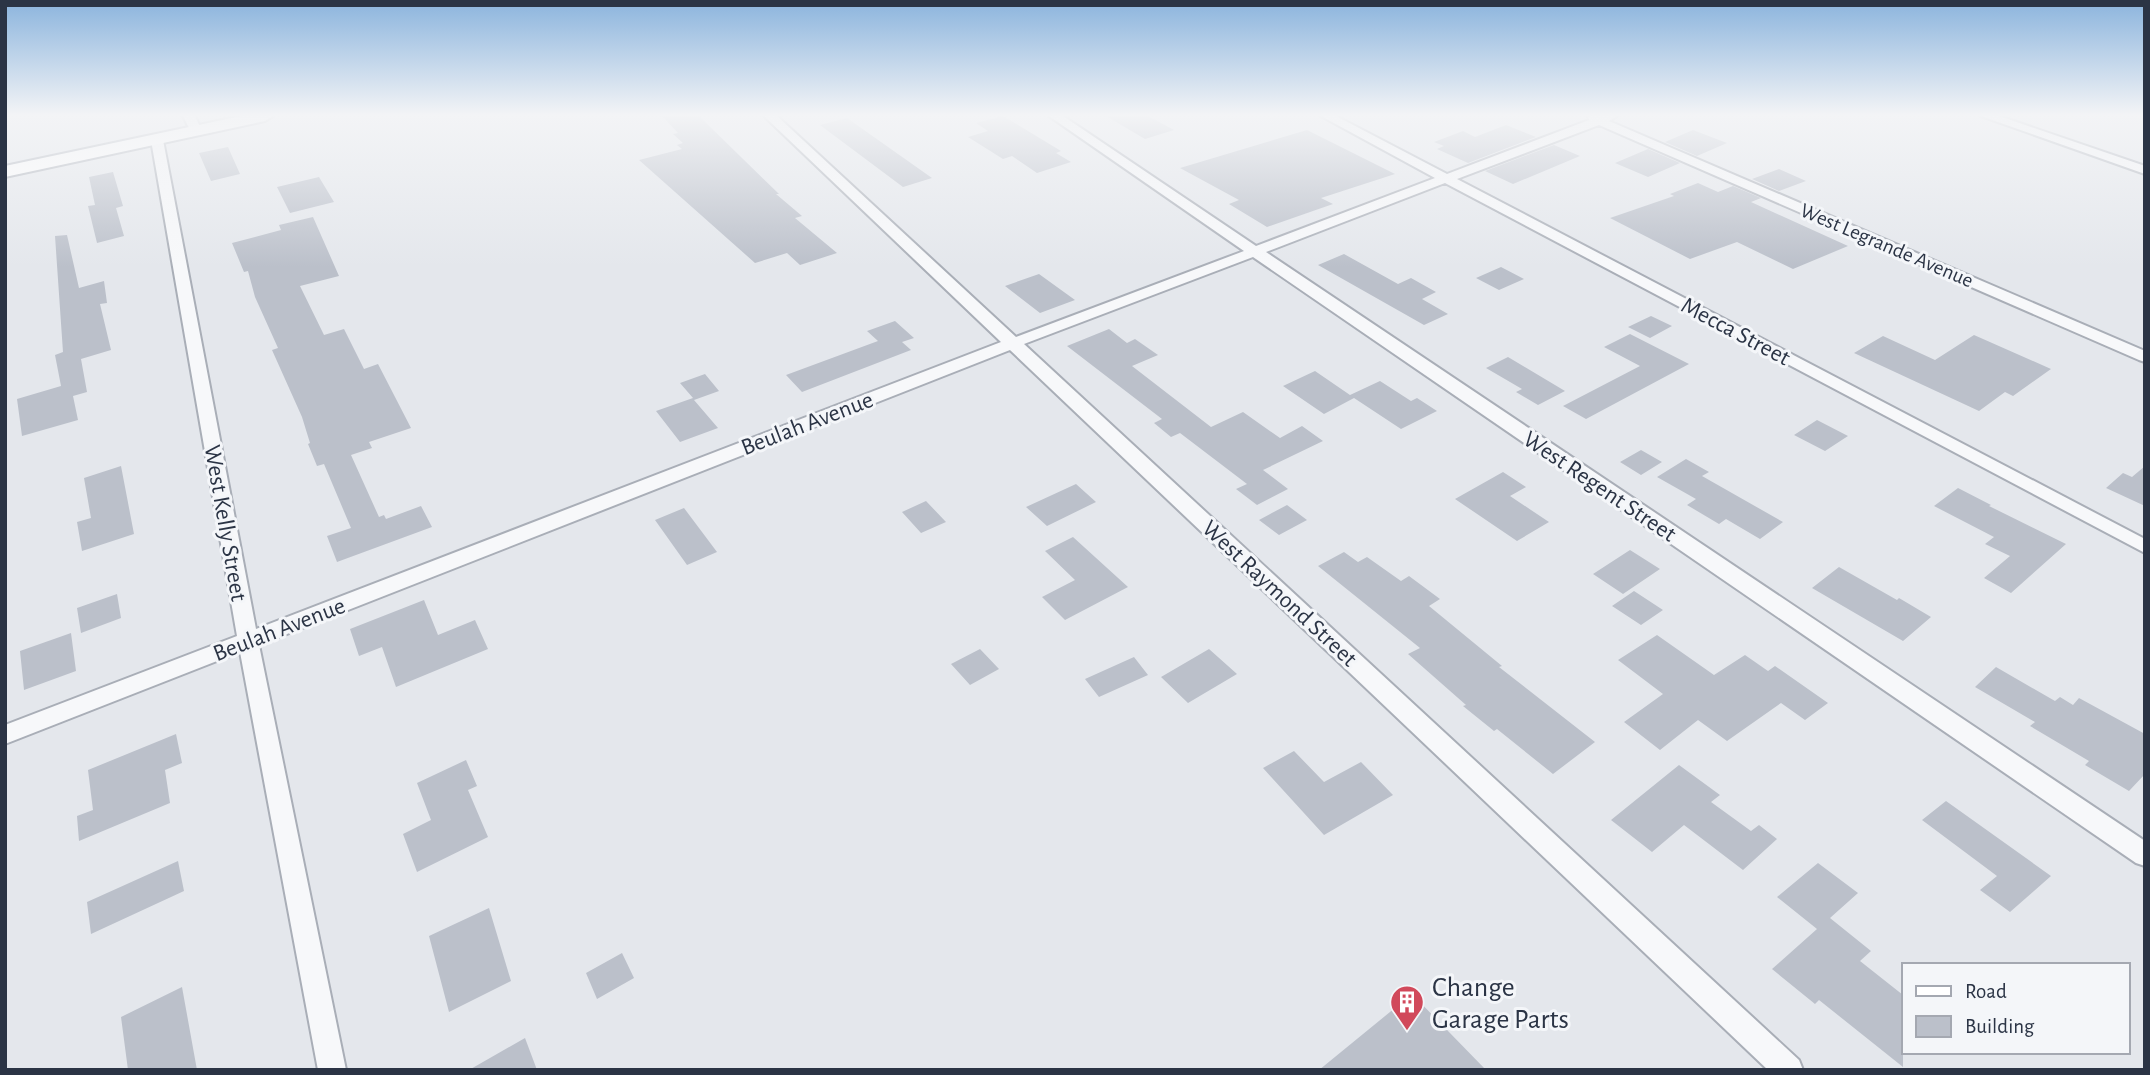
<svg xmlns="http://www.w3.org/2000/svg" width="2150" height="1075" viewBox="0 0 2150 1075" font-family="'Alegreya Sans',sans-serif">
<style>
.building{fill:#bbc0ca}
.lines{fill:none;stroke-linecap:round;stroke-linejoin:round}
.street-casing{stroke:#a9aeb7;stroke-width:4}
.secondary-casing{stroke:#a9aeb7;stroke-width:4}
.street{fill:#f7f8fa;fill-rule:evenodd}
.secondary{fill:#fff;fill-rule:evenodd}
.labels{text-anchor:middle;stroke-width:6;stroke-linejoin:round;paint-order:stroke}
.far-street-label{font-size:21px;fill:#2b3445;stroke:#f4f6f9}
.street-label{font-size:24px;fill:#2b3445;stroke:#f4f6f9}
.near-poi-label{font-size:28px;fill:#2b3445;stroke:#f4f6f9;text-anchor:start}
</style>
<rect width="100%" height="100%" fill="#e4e7ec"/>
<!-- building -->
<path class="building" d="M 662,116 L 699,116 L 779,194 L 776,194 L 802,216 L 795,218 L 837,253 L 800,265 L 787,253 L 755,263 L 639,160 L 682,149 L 677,145 L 683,143 L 673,134 L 678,133 Z
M 1003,116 L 1061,151 L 1056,153 L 1071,162 L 1037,173 L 1012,156 L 1003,159 L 968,137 L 988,131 L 976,123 Z
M 1106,116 L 1148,116 L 1174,130 L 1145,139 Z
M 847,118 L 932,178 L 903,187 L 820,125 Z
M 1506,125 L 1536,137 L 1468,163 L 1437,149 L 1444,146 L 1434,142 L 1463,131 L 1475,137 Z
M 1307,130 L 1395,174 L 1321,198 L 1333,204 L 1267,227 L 1229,204 L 1239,200 L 1180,168 Z
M 1693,130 L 1727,143 L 1697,156 L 1665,142 Z
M 1554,145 L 1580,156 L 1513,184 L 1485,171 Z
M 228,147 L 240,174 L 211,181 L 199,153 Z
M 1648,149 L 1680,163 L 1648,177 L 1615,163 Z
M 1779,169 L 1806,181 L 1779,191 L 1752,179 Z
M 113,172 L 123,206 L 116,208 L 124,236 L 97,243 L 88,206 L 95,205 L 89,177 Z
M 319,177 L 334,202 L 290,213 L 277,187 Z
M 1698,183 L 1718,192 L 1733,186 L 1761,198 L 1751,202 L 1848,246 L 1793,269 L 1737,242 L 1690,259 L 1610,218 L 1674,196 L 1670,194 Z
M 313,217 L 339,276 L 300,286 L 324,335 L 344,329 L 364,369 L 378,364 L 411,428 L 369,442 L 372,448 L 351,455 L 379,517 L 384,515 L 386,519 L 421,506 L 432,527 L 337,562 L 327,536 L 351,528 L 324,464 L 317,466 L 308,444 L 310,443 L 302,417 L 272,350 L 278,348 L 255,297 L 248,271 L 244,272 L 232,243 L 281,230 L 279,225 Z
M 67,235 L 79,288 L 104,281 L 107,303 L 100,304 L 111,350 L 81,359 L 87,392 L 73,396 L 78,420 L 22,436 L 17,399 L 61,386 L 55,355 L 63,352 L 55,236 Z
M 1344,254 L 1398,284 L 1411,278 L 1436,292 L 1422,299 L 1448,314 L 1424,325 L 1318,265 Z
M 1501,267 L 1524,279 L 1499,290 L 1476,278 Z
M 1039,274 L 1075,300 L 1040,313 L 1005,286 Z
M 1651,316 L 1672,326 L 1650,338 L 1628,327 Z
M 895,321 L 914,338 L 902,342 L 911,350 L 802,392 L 786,375 L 878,341 L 867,331 Z
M 1109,329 L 1127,343 L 1135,339 L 1158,355 L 1132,366 L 1211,427 L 1243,412 L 1280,438 L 1302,426 L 1323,441 L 1263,470 L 1288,489 L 1257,505 L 1236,489 L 1247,484 L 1180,433 L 1171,437 L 1154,423 L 1162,419 L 1067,346 Z
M 1630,334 L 1689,364 L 1586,419 L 1563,406 L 1640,366 L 1604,347 Z
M 1974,335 L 2051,369 L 2013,396 L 2005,392 L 1979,411 L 1854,353 L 1883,336 L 1935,360 Z
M 1508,357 L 1565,391 L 1538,405 L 1516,392 L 1522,389 L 1486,368 Z
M 1315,371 L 1350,395 L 1380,381 L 1411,401 L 1417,398 L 1437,411 L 1401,429 L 1354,398 L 1324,414 L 1283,386 Z
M 705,374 L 719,391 L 694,400 L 718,428 L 680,442 L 656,411 L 693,398 L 680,383 Z
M 1817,420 L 1848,436 L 1825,451 L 1794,435 Z
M 1641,450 L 1662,462 L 1641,475 L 1620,462 Z
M 1686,459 L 1709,472 L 1702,476 L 1783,522 L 1760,539 L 1726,519 L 1719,524 L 1687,505 L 1696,499 L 1657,477 Z
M 121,466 L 134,534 L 82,551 L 77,522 L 91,518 L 84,478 Z
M 2145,466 L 2145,506 L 2106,488 L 2123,473 L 2132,477 Z
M 1503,472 L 1526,487 L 1510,496 L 1549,522 L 1517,541 L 1455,499 Z
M 1076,484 L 1096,502 L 1047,526 L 1026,507 Z
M 1958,488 L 1991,505 L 1989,506 L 2066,544 L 2011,593 L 1984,578 L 2010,556 L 1985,544 L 1994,537 L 1934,506 Z
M 926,501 L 946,522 L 921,533 L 902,512 Z
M 1287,505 L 1307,520 L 1279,535 L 1259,520 Z
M 684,508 L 717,552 L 687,565 L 655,520 Z
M 1073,537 L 1128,587 L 1065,620 L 1042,597 L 1075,580 L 1045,551 Z
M 1630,550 L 1660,569 L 1623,594 L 1593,574 Z
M 1344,552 L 1358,562 L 1367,557 L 1401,581 L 1409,576 L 1440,599 L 1429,606 L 1502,666 L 1499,667 L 1595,742 L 1553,774 L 1497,729 L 1494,731 L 1463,706 L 1466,705 L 1408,654 L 1420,648 L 1318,566 Z
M 1839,567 L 1897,600 L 1899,598 L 1931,617 L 1903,641 L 1812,588 Z
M 1634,591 L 1663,610 L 1641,625 L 1612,606 Z
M 117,594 L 121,618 L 81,633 L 77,608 Z
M 424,600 L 438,635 L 475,620 L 488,649 L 396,687 L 382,647 L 359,656 L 350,629 Z
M 71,633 L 76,671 L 24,690 L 20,651 Z
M 1657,635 L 1714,675 L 1745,655 L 1768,671 L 1775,666 L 1828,703 L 1805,720 L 1781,703 L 1727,741 L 1698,720 L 1660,750 L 1624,722 L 1663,694 L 1618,660 Z
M 980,649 L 999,669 L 970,685 L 951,664 Z
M 1209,649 L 1237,674 L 1188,703 L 1161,677 Z
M 1134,657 L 1148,675 L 1099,697 L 1085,679 Z
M 1996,667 L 2055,701 L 2060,697 L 2073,705 L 2079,698 L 2145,734 L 2145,774 L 2129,791 L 2085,765 L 2089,761 L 2030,726 L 2035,722 L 1975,687 Z
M 176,734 L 182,763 L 165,770 L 170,803 L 79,841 L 77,816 L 93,810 L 88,770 Z
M 1294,751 L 1324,782 L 1361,762 L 1393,795 L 1324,835 L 1263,768 Z
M 466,760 L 477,786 L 468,790 L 488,837 L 417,872 L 403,834 L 431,820 L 417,783 Z
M 1679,765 L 1720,795 L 1711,802 L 1751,831 L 1759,825 L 1777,839 L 1743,870 L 1684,825 L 1652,852 L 1611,820 Z
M 1946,801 L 2051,876 L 2010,912 L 1980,890 L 1997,876 L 1922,820 Z
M 178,861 L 184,891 L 91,934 L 87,902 Z
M 1818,863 L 1858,893 L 1830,918 L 1871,951 L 1860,961 L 1903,995 L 1903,1067 L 1819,1000 L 1815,1004 L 1772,969 L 1817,929 L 1777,897 Z
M 489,908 L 511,981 L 449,1012 L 429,936 Z
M 622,953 L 634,978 L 597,999 L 586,973 Z
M 182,987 L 197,1070 L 128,1070 L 121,1017 Z
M 1412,994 L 1486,1070 L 1319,1070 Z
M 525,1038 L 537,1070 L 469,1070 Z"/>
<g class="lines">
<!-- street casing -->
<g class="street-casing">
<path id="street" d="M 183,116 L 195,116 L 202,131 L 200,134 L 192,134 Z
M 764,116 L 777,116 L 1016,337 L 1244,251 L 1049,116 L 1063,116 L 1256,246 L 1435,178 L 1321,116 L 1336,116 L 1447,174 L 1589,120 L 1588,116 L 1617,116 L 1609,121 L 2145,351 L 2145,362 L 2139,360 L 1599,125 L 1457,179 L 2145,539 L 2145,553 L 1445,183 L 1266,252 L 2145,841 L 2145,866 L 2136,863 L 1253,257 L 1024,344 L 1799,1060 L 1803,1070 L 1768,1070 L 1010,350 L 259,645 L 346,1070 L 318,1070 L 240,652 L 5,744 L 5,725 L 237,636 L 151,140 L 157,136 L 163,140 L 256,629 L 1001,342 Z
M 1981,116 L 1999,116 L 2145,166 L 2145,174 Z"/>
</g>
<!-- secondary casing -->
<g class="secondary-casing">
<path id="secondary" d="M 241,116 L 273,116 L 265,121 L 5,177 L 5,166 Z"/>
</g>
<!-- street -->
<use href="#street" class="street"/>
<!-- secondary -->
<use href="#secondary" class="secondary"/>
</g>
<!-- sky -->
<linearGradient id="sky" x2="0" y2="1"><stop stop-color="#8bb4dd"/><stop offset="0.43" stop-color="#f3f4f6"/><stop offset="1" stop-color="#f3f4f6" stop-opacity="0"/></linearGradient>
<rect width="2150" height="267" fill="url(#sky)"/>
<!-- icons -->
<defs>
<g id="building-pin" transform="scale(1.75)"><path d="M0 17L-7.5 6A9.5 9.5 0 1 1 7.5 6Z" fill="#d1495b" stroke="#f4f6f9"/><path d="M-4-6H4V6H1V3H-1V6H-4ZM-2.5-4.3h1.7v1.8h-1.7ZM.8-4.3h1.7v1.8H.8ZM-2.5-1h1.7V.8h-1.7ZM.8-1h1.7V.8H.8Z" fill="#fff"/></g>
</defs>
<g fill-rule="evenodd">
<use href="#building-pin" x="1407" y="1002"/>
</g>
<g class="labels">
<!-- far-street labels -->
<g class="far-street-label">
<text transform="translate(1887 245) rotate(23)" y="7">West Legrande Avenue</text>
</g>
<!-- street labels -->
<g class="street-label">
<text transform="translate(1736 331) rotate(28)" y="8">Mecca Street</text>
<text transform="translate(807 423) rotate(-21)" y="8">Beulah Avenue</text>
<text transform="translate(1600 486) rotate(34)" y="8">West Regent Street</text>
<text transform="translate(226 523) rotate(80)" y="8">West Kelly Street</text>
<text transform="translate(1280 593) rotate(43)" y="8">West Raymond Street</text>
<text transform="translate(279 629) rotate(-21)" y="8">Beulah Avenue</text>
</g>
<!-- near-poi labels -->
<g class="near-poi-label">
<text x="1432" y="996">Change<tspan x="1432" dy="32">Garage Parts</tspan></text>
</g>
</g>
<!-- border -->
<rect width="2150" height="1075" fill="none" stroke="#2b3445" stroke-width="14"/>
<!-- legend -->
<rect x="1902" y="963" width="228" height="91" fill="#f4f6f9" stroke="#a4a8b1" stroke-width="2"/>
<rect x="1916" y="986" width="35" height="10" fill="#ffffff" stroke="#a4a8b1" stroke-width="2"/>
<text x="1965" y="998" font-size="21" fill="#2b3445">Road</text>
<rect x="1916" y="1016" width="35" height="21" fill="#bbc0ca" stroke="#a4a8b1" stroke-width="2"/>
<text x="1965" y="1033" font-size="21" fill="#2b3445">Building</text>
</svg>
